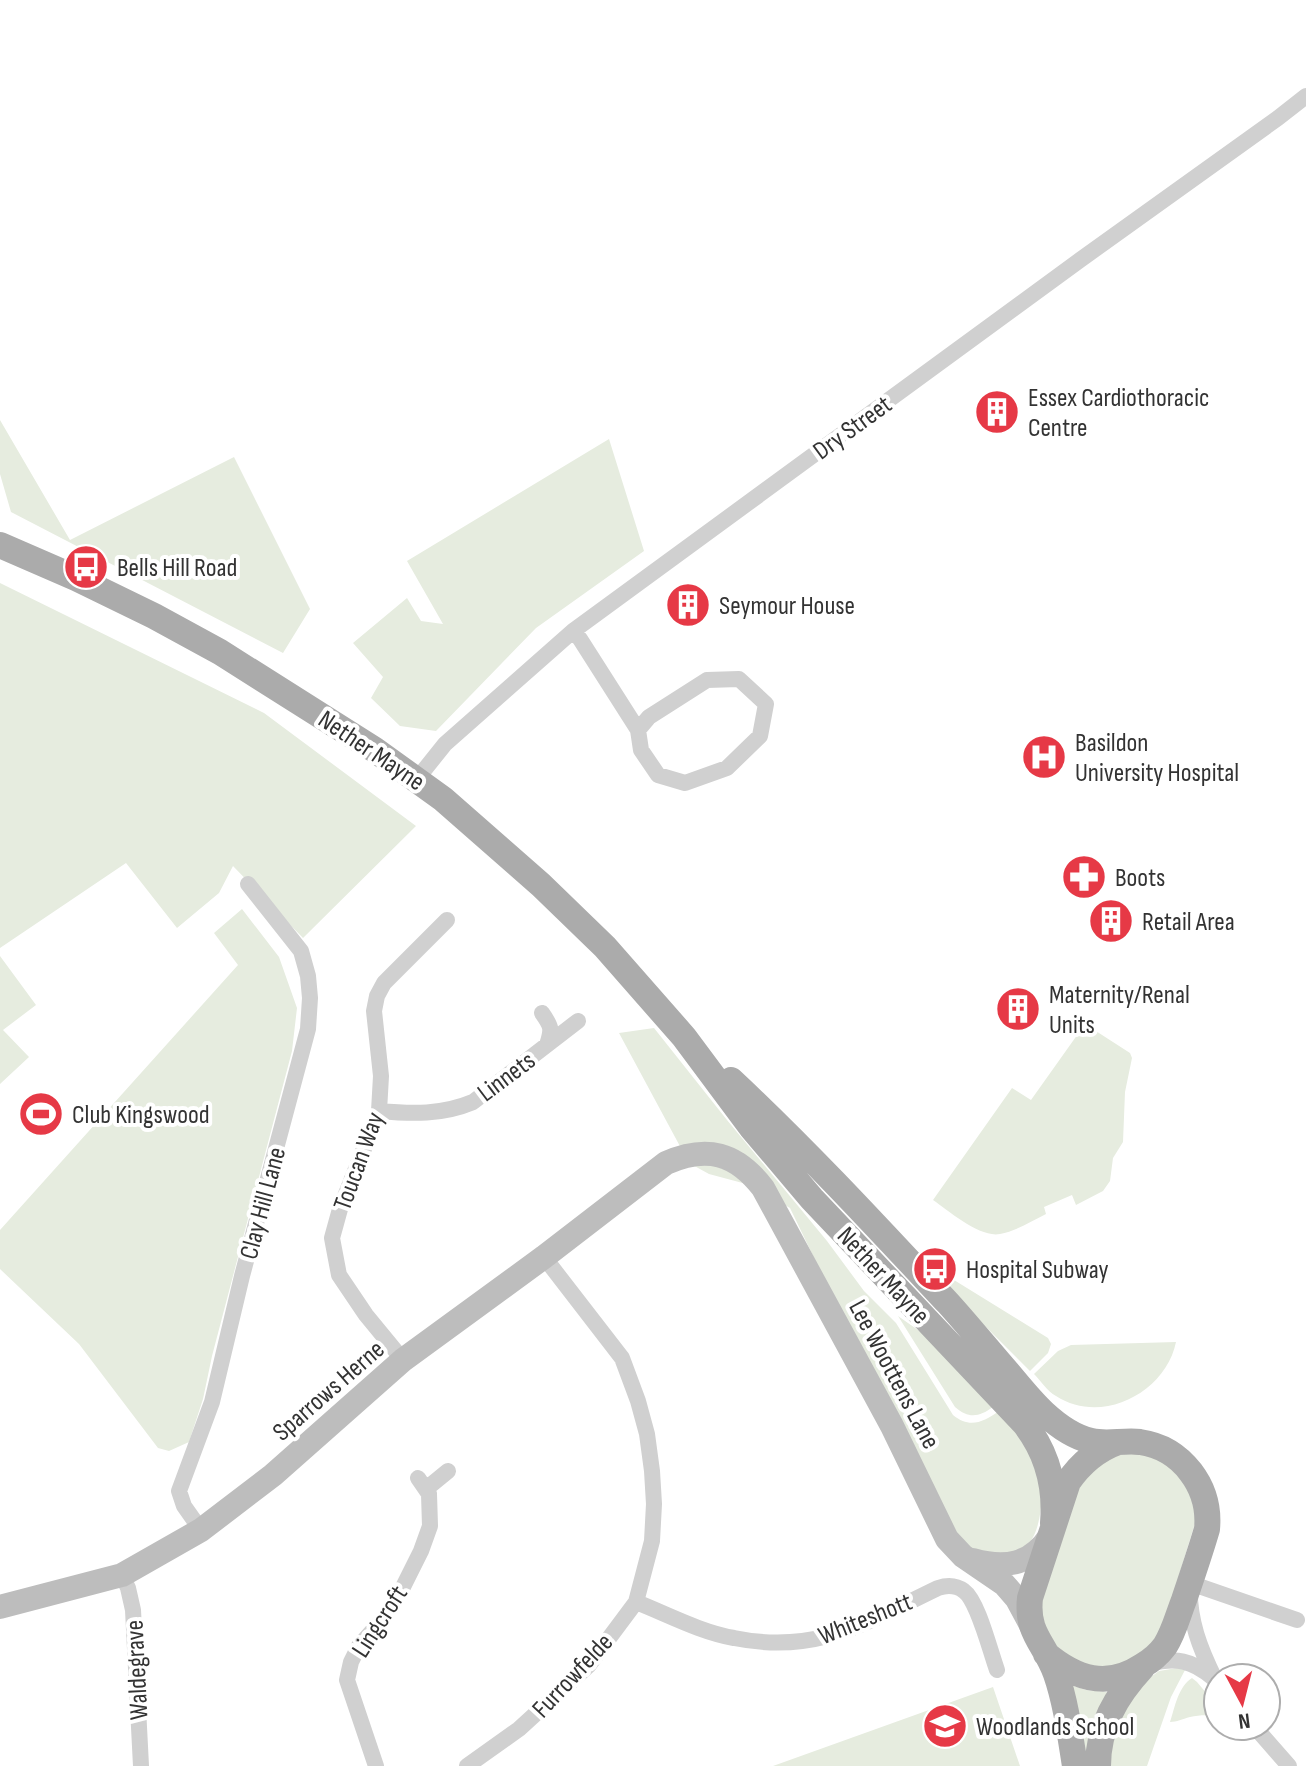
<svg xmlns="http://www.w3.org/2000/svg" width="1306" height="1766" viewBox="0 0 1306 1766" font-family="'Sofia Sans Condensed',sans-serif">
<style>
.green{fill:#e6ecdf}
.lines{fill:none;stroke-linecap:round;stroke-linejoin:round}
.street{stroke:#d0d0d0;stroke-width:16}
.secondary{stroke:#bdbdbd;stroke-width:24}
.primary{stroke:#ababab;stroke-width:26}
.labels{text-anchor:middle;stroke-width:8;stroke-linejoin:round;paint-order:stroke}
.poi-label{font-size:26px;fill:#333;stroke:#fff;text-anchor:start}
.street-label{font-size:26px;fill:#333;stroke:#fff}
</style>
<rect width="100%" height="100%" fill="#fff"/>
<!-- green -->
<path class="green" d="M 0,420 L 70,540 L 234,457 L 310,609 L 283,653 L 11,512 L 0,474 Z
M 609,439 L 644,551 L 536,628 L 436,731 L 400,726 L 371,698 L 383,677 L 353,643 L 407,598 L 421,621 L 443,624 L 407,561 Z
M 0,583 L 264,713 L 416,826 L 303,938 L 233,866 L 219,893 L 177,928 L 126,863 L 0,948 Z
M 242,909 L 279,957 L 297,1008 L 292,1051 L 212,1356 L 203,1399 L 189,1442 L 169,1451 L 158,1448 L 79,1344 L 0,1269 L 0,1230 L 238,965 L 214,933 Z
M 0,956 L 36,1005 L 3,1030 L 29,1057 L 0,1084 Z
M 1085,1024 L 1130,1053 L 1132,1058 L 1125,1092 L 1123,1142 L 1113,1158 L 1110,1181 L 1103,1191 L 1076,1205 L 1072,1195 L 1044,1207 L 1046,1214 C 1032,1221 1016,1231 1000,1234 C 980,1238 949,1211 933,1200 L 1012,1088 L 1031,1100 Z
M 654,1028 L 727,1120 L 827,1241 L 864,1291 L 896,1323 L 953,1415 C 970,1429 983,1422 999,1411 C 1014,1426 1030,1450 1038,1470 C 1045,1486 1042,1529 1029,1543 C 1021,1551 1005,1554 994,1559 L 962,1545 L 832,1295 L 790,1208 L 750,1185 L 709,1174 L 689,1163 L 619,1033 Z
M 954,1280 L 1048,1338 L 1051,1344 L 1048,1353 L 1030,1371 L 962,1303 L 949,1285 Z
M 898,1316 L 928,1337 L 993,1407 C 979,1417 969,1419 955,1407 Z
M 1176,1342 C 1166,1392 1102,1426 1056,1396 C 1047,1391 1041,1381 1034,1374 L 1058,1351 L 1071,1345 Z
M 1135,1452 L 1164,1460 L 1191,1489 L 1196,1520 L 1163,1627 L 1155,1641 L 1120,1668 L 1083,1666 L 1049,1641 L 1039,1602 L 1072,1496 L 1104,1458 Z
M 1177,1668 L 1185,1670 L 1171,1697 L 1147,1766 L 1105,1766 L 1109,1734 L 1140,1685 L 1159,1671 Z
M 1192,1678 L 1197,1682 L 1218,1707 L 1218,1716 C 1208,1715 1199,1715 1190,1717 C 1182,1719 1177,1722 1170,1722 C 1175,1707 1178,1687 1192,1678 Z
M 1071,1685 L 1086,1690 L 1107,1692 L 1088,1763 Z
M 993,1687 L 1020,1766 L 773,1766 Z"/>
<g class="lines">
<!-- street -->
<path class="street" d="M 573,631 L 580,639 L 638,730 L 649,717 L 707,680 L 739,679 L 766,704 L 760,736 L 727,768 L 685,783 L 658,775 L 641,750 L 638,730
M 417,779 L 445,744 L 573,631 L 1080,260 L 1278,118 L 1306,96
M 542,1013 C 552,1027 552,1029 547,1045
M 379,1111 C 412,1114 442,1115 473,1102 L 578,1021
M 403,1360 L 366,1315 L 339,1275 L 332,1238 L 340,1209 L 379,1111 L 381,1076 L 374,1011 L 377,996 L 384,983 L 447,920
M 426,1489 L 448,1471
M 201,1530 L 184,1506 L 179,1491 L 212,1402 L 242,1276 L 308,1029 L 310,998 L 308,976 L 301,951 L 248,884
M 122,1575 L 128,1588 L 133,1610 L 141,1766
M 636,1602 C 667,1614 700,1632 734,1638 C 817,1655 867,1622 938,1588 C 947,1585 956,1585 964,1591 C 978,1601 990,1651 997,1670
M 1149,1664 C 1176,1657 1192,1660 1213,1678
M 1216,1681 C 1200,1649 1188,1619 1190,1583 L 1297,1620
M 1254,1726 L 1289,1766
M 376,1766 L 347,1680 L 351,1662 L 359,1646 L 382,1620 L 403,1587 L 421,1551 L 430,1526 L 429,1494 L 418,1478
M 467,1766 L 519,1729 L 589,1665 L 636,1602 L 652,1541 L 654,1504 L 652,1471 L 647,1434 L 638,1401 L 622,1358 L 544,1257"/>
<!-- secondary -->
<path class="secondary" d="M 973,1560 C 1005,1569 1031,1565 1050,1536
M 0,1607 L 122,1575 L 201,1530 L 273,1475 L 403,1360 L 544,1257 L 666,1163 C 707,1145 736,1153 763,1188 L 892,1426 L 947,1539 L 963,1556 L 1004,1584 L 1017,1599 L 1032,1627"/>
<!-- primary -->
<path class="primary" d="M 0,545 L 76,578 L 154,616 L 220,652 L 375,750 L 443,799 L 541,885 L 605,947 L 684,1037 L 751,1127 L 812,1199 L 1024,1423 C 1047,1452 1056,1487 1053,1523
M 731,1080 C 806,1150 878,1228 948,1303 C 967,1324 985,1346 1004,1368 C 1017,1383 1029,1399 1044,1413 C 1057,1425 1074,1437 1091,1441 C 1107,1445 1123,1440 1140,1442 C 1182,1448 1211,1487 1207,1529 C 1200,1553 1192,1576 1184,1600 C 1178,1615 1174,1632 1165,1646 C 1159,1654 1151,1661 1142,1666 C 1107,1689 1076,1679 1046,1654
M 1075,1766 C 1070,1735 1066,1703 1056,1674 C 1045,1643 1026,1634 1030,1598 L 1068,1482 C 1081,1463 1096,1450 1118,1442
M 1098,1766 C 1098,1727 1116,1696 1142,1668"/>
</g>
<!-- icons -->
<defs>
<g id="building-disc" transform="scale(2.3)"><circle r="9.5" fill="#e63946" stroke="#fff"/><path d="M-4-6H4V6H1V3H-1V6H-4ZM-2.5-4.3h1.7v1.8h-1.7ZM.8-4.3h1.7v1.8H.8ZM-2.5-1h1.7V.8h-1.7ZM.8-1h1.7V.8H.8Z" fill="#fff"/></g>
<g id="bus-disc" transform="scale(2.3)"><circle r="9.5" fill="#e63946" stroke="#fff"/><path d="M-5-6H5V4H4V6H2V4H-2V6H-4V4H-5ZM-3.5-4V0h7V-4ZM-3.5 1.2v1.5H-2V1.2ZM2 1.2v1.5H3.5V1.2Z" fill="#fff"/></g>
<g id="hospital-disc" transform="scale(2.3)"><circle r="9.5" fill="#e63946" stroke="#fff"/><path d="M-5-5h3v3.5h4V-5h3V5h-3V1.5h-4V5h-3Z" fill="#fff"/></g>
<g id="pharmacy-disc" transform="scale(2.3)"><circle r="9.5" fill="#e63946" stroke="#fff"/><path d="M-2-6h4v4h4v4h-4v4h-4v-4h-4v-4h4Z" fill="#fff"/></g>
<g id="stadium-disc" transform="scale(2.3)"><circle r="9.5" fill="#e63946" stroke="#fff"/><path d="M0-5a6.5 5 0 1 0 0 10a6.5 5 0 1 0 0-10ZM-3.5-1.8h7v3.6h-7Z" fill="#fff"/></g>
<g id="school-disc" transform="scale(2.3)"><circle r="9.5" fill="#e63946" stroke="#fff"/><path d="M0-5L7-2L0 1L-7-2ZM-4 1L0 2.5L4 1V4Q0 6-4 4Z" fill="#fff"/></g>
</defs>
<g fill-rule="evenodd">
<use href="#building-disc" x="997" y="412"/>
<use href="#bus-disc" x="86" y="567"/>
<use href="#building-disc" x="688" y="605"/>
<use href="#hospital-disc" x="1044" y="757"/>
<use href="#pharmacy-disc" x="1084" y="877"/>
<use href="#building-disc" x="1111" y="921"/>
<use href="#building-disc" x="1018" y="1009"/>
<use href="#stadium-disc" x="41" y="1114"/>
<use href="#bus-disc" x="935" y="1269"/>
<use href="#school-disc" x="945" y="1726"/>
</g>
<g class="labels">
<!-- poi labels -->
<g class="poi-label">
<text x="1028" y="406">Essex Cardiothoracic<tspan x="1028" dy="30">Centre</tspan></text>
<text x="117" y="576">Bells Hill Road</text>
<text x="719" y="614">Seymour House</text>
<text x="1075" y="751">Basildon<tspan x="1075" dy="30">University Hospital</tspan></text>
<text x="1115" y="886">Boots</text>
<text x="1142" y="930">Retail Area</text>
<text x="1049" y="1003">Maternity/Renal<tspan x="1049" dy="30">Units</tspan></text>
<text x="72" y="1123">Club Kingswood</text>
<text x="966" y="1278">Hospital Subway</text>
<text x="976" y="1735">Woodlands School</text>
</g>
<!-- street labels -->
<g class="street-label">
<text transform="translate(852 427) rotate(-36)" y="9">Dry Street</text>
<text transform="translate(372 750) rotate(34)" y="9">Nether Mayne</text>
<text transform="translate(506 1076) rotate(-37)" y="9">Linnets</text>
<text transform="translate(358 1161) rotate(-70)" y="9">Toucan Way</text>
<text transform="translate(262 1203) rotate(-75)" y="9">Clay Hill Lane</text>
<text transform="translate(884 1275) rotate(47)" y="9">Nether Mayne</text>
<text transform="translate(895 1374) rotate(62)" y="9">Lee Woottens Lane</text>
<text transform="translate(328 1390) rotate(-41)" y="9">Sparrows Herne</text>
<text transform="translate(865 1618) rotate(-22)" y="9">Whiteshott</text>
<text transform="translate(379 1621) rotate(-57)" y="9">Lingcroft</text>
<text transform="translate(136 1670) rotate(-93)" y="9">Waldegrave</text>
<text transform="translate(572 1675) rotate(-47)" y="9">Furrowfelde</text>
</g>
</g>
<!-- north arrow -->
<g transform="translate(1242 1702) rotate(173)"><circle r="38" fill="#ffffff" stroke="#adadad" stroke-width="2"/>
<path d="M0-6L14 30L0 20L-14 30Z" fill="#e63946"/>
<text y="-12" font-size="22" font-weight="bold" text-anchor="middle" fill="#333333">N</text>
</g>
</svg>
